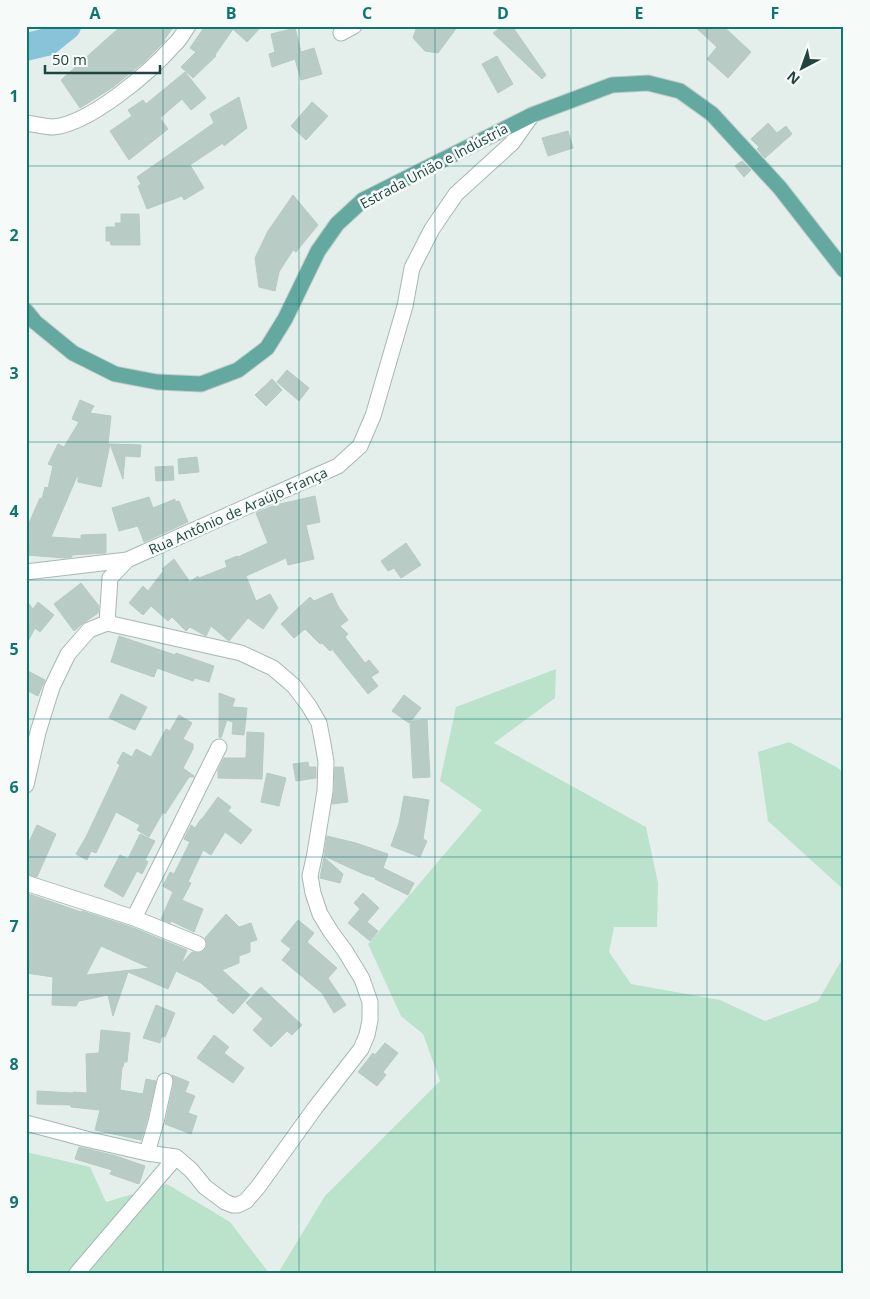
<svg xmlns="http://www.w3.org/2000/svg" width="870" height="1299" viewBox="0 0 870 1299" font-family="'Open Sans',sans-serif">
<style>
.green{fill:#bbe2ca}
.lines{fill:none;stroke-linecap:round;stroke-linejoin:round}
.river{stroke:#87c4da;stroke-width:28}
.building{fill:#b9cbc5;stroke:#b6cac4;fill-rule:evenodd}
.street-casing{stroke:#a6b8b4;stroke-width:17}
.primary-casing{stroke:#c1cbc9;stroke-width:17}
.street{stroke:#fff;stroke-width:15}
.primary{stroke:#64a99f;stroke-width:15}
.grid{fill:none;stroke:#0f766e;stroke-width:1;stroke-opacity:0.55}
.labels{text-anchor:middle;stroke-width:5;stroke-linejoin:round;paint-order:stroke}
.street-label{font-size:14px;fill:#21443e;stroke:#f6fbf9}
.neatline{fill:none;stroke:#0f766e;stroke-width:2}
.grid-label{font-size:16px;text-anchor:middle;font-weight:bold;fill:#0f766e}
</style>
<rect width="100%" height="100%" fill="#e4efec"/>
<!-- green -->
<path class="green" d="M 556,669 L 555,698 L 494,743 L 646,827 L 658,883 L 657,927 L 614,927 L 609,952 L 631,984 L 720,1000 L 765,1021 L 818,1001 L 844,956 L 844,1273 L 278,1273 L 325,1196 L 440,1081 L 423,1034 L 401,1016 L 368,944 L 482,810 L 440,781 L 456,707 Z
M 789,742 L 838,768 L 844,773 L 844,890 L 768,821 L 758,752 Z
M 26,1152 L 90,1167 L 106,1202 L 167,1184 L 230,1222 L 269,1273 L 26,1273 Z"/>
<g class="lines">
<!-- river -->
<path class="river" d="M 26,47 L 47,42 L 67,26"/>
</g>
<!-- building -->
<path class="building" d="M 121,26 L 174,26 L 164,40 L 165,41 L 144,62 L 113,87 L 80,108 L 61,80 Z
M 205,26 L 262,26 L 247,42 L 233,29 L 215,55 L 216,56 L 193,78 L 181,67 L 196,52 L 190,48 Z
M 417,26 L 458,26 L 438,53 L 425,51 L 413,38 Z
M 503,26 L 512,26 L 546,75 L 542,79 L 493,33 Z
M 694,26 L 723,26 L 751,52 L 728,78 L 707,59 L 717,47 Z
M 295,28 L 301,52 L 314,48 L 322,74 L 301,80 L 295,59 L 272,67 L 269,54 L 275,52 L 271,34 Z
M 497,56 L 513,84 L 498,93 L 482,64 Z
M 185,72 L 206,98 L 191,110 L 182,99 L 160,118 L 168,129 L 129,160 L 110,131 L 132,116 L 128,110 L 143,100 L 146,104 Z
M 239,97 L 247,128 L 224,146 L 223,143 L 190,165 L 204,188 L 184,200 L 182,196 L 147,209 L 138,186 L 141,184 L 137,177 L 214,123 L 210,114 Z
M 312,102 L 328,116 L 306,140 L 291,126 Z
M 768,123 L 777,133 L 786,126 L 792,134 L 765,158 L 757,149 L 759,147 L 751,139 Z
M 568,131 L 573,148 L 548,156 L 542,138 Z
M 742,161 L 751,170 L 744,177 L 735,166 Z
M 293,195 L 318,225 L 296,252 L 293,250 L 279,272 L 275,291 L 259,287 L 255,258 L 268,231 Z
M 121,214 L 139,214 L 140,245 L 111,245 L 110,241 L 106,241 L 106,227 L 116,227 L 115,223 L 121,223 Z
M 287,370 L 309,388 L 299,401 L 277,382 Z
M 272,379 L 282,390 L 266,406 L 255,395 Z
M 80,400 L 94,406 L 90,413 L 111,416 L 108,444 L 110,444 L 101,487 L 78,482 L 78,474 L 51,537 L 81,539 L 81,535 L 106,534 L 106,553 L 72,555 L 72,557 L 65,558 L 26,555 L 26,530 L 40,498 L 42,499 L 45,487 L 48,488 L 53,466 L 48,464 L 58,444 L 64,447 L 79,422 L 72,419 Z
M 110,444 L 141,445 L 140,457 L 125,456 L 123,479 Z
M 197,457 L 199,472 L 179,474 L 178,459 Z
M 173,466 L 174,480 L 156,481 L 155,467 Z
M 315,496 L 320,522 L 306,525 L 314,559 L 288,565 L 286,558 L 246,576 L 256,601 L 270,594 L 278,608 L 263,629 L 248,618 L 229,641 L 211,626 L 206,636 L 190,627 L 186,631 L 172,617 L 168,621 L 151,606 L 143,615 L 129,603 L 143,586 L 148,591 L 164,570 L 162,569 L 174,559 L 190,582 L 198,576 L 199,578 L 227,567 L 225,561 L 237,556 L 238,557 L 268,543 L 256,513 L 280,503 L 280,504 Z
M 149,497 L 153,508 L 175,499 L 175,502 L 179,501 L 188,522 L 144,542 L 138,526 L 119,531 L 112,508 Z
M 406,543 L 421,565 L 401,578 L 394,568 L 388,571 L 381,561 Z
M 81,583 L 99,606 L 98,613 L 82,624 L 74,631 L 54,604 Z
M 332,593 L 338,606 L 348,620 L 340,626 L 348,634 L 345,637 L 365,663 L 369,660 L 379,672 L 371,677 L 378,686 L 368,694 L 332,649 L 330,651 L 322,643 L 320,644 L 305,629 L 294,638 L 281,624 L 310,597 L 314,601 Z
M 26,600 L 33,609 L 38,602 L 54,615 L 40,632 L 35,628 L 26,645 Z
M 119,636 L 175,655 L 176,653 L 214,666 L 209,682 L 195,678 L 193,681 L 157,668 L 154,677 L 111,662 Z
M 26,670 L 45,680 L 38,696 L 26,690 Z
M 219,693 L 235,699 L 232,707 L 247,708 L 244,735 L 232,734 L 233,722 L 227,720 L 221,738 L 219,737 Z
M 121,694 L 147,707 L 135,730 L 109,718 Z
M 404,695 L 421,708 L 411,721 L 427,720 L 430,777 L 413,778 L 410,722 L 409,723 L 392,711 Z
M 179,715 L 192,723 L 183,739 L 193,744 L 193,749 L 183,768 L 194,776 L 194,777 L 189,777 L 165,814 L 163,812 L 149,837 L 137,830 L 140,825 L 116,812 L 96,853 L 91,851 L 87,860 L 76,854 L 86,837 L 120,765 L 117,763 L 123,752 L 132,757 L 136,749 L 151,757 L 166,729 L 170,731 Z
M 247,732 L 264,733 L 262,779 L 218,778 L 218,770 L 224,758 L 246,758 Z
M 308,762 L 309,767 L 316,767 L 316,778 L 296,781 L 293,764 Z
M 335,767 L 343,767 L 348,802 L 332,804 L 334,791 Z
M 267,773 L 286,778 L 279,806 L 261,802 Z
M 404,796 L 429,800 L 423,839 L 427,841 L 420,857 L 391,846 L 399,823 Z
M 218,797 L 231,807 L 228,811 L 252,830 L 241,844 L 225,832 L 211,855 L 203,850 L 188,882 L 191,883 L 182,900 L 203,909 L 194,932 L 171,921 L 170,923 L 161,919 L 173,892 L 163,886 L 170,872 L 174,874 L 190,842 L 184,839 L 191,825 L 195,828 L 201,819 L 202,819 Z
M 37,825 L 56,834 L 37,877 L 26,874 L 26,841 L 29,842 Z
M 140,834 L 155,841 L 145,860 L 148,862 L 142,874 L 137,871 L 123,897 L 104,886 L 120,855 L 128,859 Z
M 327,836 L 356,843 L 388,854 L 383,868 L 414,883 L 408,895 L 375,879 L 377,878 L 366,875 L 324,856 Z
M 324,857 L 343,874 L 340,883 L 320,878 Z
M 26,893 L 81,912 L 82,911 L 131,927 L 187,950 L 181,964 L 192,952 L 199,953 L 204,951 L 206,948 L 207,943 L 205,938 L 226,914 L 239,927 L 251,923 L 257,940 L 250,942 L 250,952 L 239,956 L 239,963 L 222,970 L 250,995 L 233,1014 L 217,1000 L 219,999 L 201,983 L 176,971 L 168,989 L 128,972 L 113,1016 L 108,995 L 79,1001 L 76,1006 L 52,1005 L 53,977 L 26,973 ZM 101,946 L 150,968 L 86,975 Z
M 363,893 L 379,908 L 367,922 L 378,931 L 370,941 L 348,923 L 360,909 L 354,903 Z
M 298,920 L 314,933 L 307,942 L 337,968 L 328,978 L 346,1005 L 334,1013 L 322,993 L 282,960 L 291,949 L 281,941 Z
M 261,987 L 302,1025 L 292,1035 L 287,1031 L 271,1047 L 253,1030 L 263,1019 L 246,1003 Z
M 156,1005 L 175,1013 L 165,1037 L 162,1036 L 160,1043 L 143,1038 Z
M 101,1030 L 130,1033 L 127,1062 L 124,1062 L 123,1067 L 122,1067 L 120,1090 L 143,1094 L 146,1079 L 156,1081 L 147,1120 L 141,1140 L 95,1130 L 100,1110 L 71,1107 L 71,1105 L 37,1104 L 37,1091 L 73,1093 L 73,1092 L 87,1093 L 86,1054 L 99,1053 Z
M 214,1035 L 229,1047 L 224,1053 L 244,1068 L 233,1083 L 197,1058 Z
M 385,1043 L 398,1053 L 383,1072 L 386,1075 L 377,1086 L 358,1072 L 373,1053 L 375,1055 Z
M 172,1075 L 189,1082 L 185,1092 L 195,1096 L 188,1113 L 197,1116 L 191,1134 L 165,1124 L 174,1083 Z
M 79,1147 L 116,1156 L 145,1166 L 139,1184 L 110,1174 L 112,1170 L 75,1159 Z"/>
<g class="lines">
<!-- street casing -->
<g class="street-casing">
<path id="street" d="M 341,33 L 354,26
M 26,123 C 35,124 45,127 53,127 C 90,124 150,72 174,45 C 180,40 183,33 188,26
M 26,572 L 127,560
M 107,623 L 110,578 L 127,560 L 338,466 L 360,446 L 373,416 L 405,306 L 412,268 L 432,229 L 456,194 L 512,143 L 532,115
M 26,785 L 38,732 L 52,687 L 68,654 L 89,630 L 107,623 L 241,653 L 273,668 L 294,686 L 309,706 L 319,723 L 323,744 L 326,762 L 325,791 L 315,853 L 310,876 L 313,893 L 320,914 L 331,932 L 345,951 L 362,979 L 370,1002 L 370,1020 L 367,1035 L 361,1049 L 315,1108 L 258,1187 L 246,1201 L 238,1205 L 233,1205 L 225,1202 L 205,1187 L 191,1170 L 176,1157 L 147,1153 L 86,1139 L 26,1123
M 26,883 L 134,918 L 198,944
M 134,918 L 219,747
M 147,1153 L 156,1122 L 165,1081
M 77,1273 L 176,1157"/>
</g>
<!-- primary casing -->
<g class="primary-casing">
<path id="primary" d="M 26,311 L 35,322 L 73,353 L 115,374 L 157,382 L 201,384 L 238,370 L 267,348 L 285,319 L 318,251 L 337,224 L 363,200 L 532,115 L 612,85 L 648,83 L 680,91 L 712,114 L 780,188 L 844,270"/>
</g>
<!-- street -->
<use href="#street" class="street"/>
<!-- primary -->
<use href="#primary" class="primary"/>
</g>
<!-- grid -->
<path class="grid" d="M 163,26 L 163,1273M 299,26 L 299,1273M 435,26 L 435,1273M 571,26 L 571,1273M 707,26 L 707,1273M 26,166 L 844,166M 26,304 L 844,304M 26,442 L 844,442M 26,580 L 844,580M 26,719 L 844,719M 26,857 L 844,857M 26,995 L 844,995M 26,1133 L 844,1133"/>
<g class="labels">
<!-- street labels -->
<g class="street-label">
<text transform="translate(434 166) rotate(-28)" y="5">Estrada União e Indústria</text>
<text transform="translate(238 511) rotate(-24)" y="5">Rua Antônio de Araújo França</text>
</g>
</g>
<!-- border -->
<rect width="870" height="1299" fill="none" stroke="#f6fbf9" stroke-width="55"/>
<!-- north arrow -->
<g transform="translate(802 68) rotate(221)" stroke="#f6fbf9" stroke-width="4" paint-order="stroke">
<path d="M0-4L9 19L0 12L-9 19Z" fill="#21443e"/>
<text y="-8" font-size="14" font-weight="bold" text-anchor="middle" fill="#21443e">N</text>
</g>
<!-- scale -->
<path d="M45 65v8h115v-8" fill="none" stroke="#21443e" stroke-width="2.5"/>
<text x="52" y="65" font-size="15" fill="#21443e" stroke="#f6fbf9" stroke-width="4" paint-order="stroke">50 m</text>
<rect x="28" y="28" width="814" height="1244" class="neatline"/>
<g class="grid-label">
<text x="95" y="19">A</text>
<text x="231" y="19">B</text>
<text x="367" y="19">C</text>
<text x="503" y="19">D</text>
<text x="639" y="19">E</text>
<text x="775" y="19">F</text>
<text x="14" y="102">1</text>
<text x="14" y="241">2</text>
<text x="14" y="379">3</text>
<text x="14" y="517">4</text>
<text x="14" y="655">5</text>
<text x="14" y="793">6</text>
<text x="14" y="932">7</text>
<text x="14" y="1070">8</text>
<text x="14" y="1208">9</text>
</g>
</svg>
